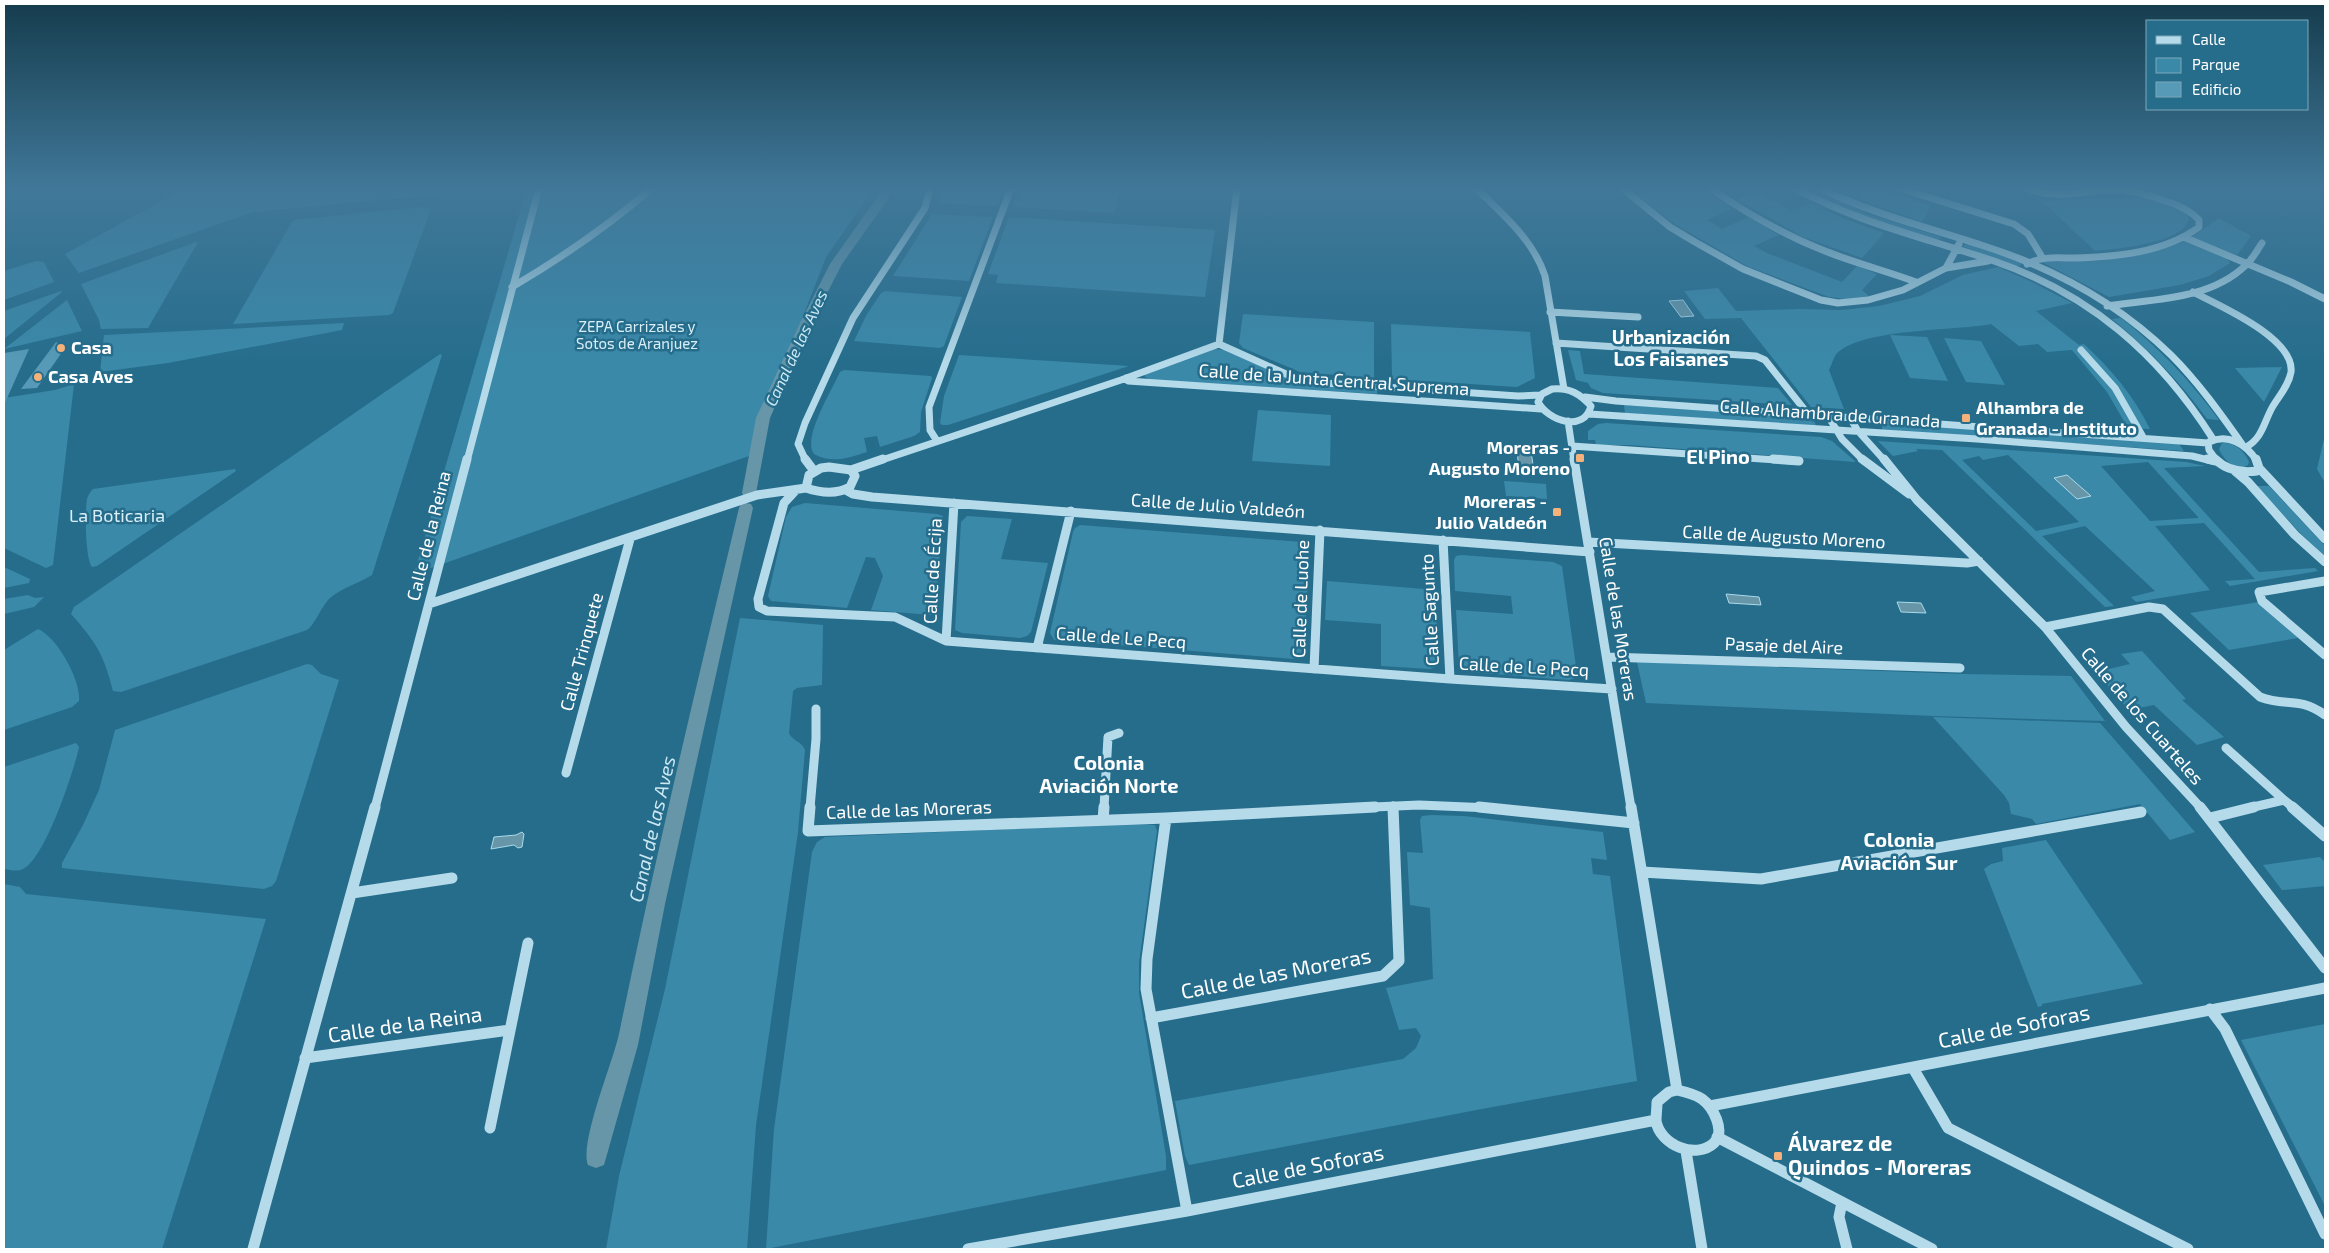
<svg xmlns="http://www.w3.org/2000/svg" width="2329" height="1253" viewBox="0 0 2329 1253" font-family="'Exo 2',sans-serif">
<style>
.green{fill:#3a89a9;fill-rule:evenodd}
.water{fill:#6796a9;stroke:#a9d9eb}
.lines{fill:none;stroke-linecap:round;stroke-linejoin:round}
.canal{fill:#6796a9;fill-rule:evenodd}
.building{fill:#569ab7}
.minor-far2{stroke:#b5dbea;stroke-width:7}
.minor-far1{stroke:#b5dbea;stroke-width:9}
.minor{stroke:#b5dbea;stroke-width:11}
.poi-dot{fill:#f4b17a;stroke:#266d8c;stroke-width:2}
.labels{text-anchor:middle;stroke-width:5;stroke-linejoin:round;paint-order:stroke}
.far-park-label{font-size:15px;fill:#d9eff8;stroke:#266d8c}
.far-water-label{font-size:16px;font-style:italic;fill:#cde9f4;stroke:#266d8c}
.poi-label{font-size:18px;font-weight:bold;fill:#fff;stroke:#266d8c;text-anchor:start}
.street-label{font-size:18px;fill:#fff;stroke:#266d8c}
.park-label{font-size:18px;fill:#d9eff8;stroke:#266d8c}
.neighbourhood-label{font-size:19px;font-weight:bold;fill:#fff;stroke:#266d8c}
.water-label{font-size:19px;font-style:italic;fill:#cde9f4;stroke:#266d8c}
.quarter-label{font-size:20px;font-weight:bold;fill:#fff;stroke:#266d8c}
.near-street-label{font-size:21px;fill:#fff;stroke:#266d8c}
.near-poi-label{font-size:21px;font-weight:bold;fill:#fff;stroke:#266d8c;text-anchor:start}
</style>
<rect width="100%" height="100%" fill="#266d8c"/>
<!-- green -->
<path class="green" d="M 185,188 L 444,188 L 441,192 L 431,195 L 253,212 L 79,273 L 65,254 Z
M 527,188 L 874,188 L 826,257 L 749,456 L 414,574 Z
M 941,188 L 1004,188 L 998,205 L 994,206 L 938,203 Z
M 1020,188 L 1121,188 L 1114,213 L 1013,207 Z
M 1628,188 L 1704,188 L 1732,209 L 1707,220 L 1722,229 L 1748,217 L 1779,235 L 1754,246 L 1767,253 L 1842,282 L 1857,266 L 1877,274 L 1862,290 L 1869,296 L 1848,299 L 1829,297 L 1747,266 L 1673,223 Z
M 1802,188 L 1810,188 L 1868,214 L 1941,237 L 1939,240 C 1892,226 1846,212 1802,188 Z
M 1830,188 L 1880,188 L 1931,206 L 1922,222 Z
M 1757,192 L 1790,210 L 1811,203 L 1845,219 L 1884,233 L 1862,258 L 1803,237 L 1737,199 Z
M 2142,197 L 2185,212 L 2189,218 C 2186,243 2115,249 2095,251 L 2042,201 Z
M 420,207 L 431,209 L 393,313 L 389,315 L 233,324 L 293,220 Z
M 932,214 L 993,217 L 969,281 L 893,276 Z
M 1009,217 L 1215,230 L 1205,297 L 996,283 L 998,275 L 988,274 Z
M 2219,218 L 2251,236 L 2237,255 L 2192,237 Z
M 2184,241 L 2227,259 L 2230,263 L 2209,276 L 2180,285 L 2109,297 L 2042,262 C 2089,262 2139,258 2184,241 Z
M 196,242 L 198,242 L 148,328 L 101,329 L 99,320 L 81,284 Z
M 1968,244 L 2020,262 L 2022,264 L 2017,267 L 1962,246 Z
M 36,261 L 44,262 L 54,282 L 4,300 L 4,271 Z
M 1998,267 L 2032,282 L 2072,303 L 2036,311 L 2079,345 L 2084,344 C 2111,369 2134,396 2150,429 L 2128,428 L 2107,392 L 2072,350 L 2047,352 L 2038,344 L 2019,346 L 1991,324 C 1956,331 1855,328 1835,356 C 1833,360 1831,366 1829,370 L 1844,409 L 1811,407 L 1741,318 L 1705,319 L 1684,291 L 1718,288 L 1736,311 L 1799,309 L 1842,310 L 1879,306 L 1920,296 L 1963,275 Z
M 61,291 L 62,292 L 4,339 L 4,311 Z
M 885,291 L 962,297 L 944,346 L 940,348 L 854,341 L 866,316 L 881,293 Z
M 67,300 L 82,331 L 4,349 Z
M 1243,314 L 1374,322 L 1374,378 L 1300,372 L 1243,348 L 1239,343 Z
M 2121,318 C 2159,348 2190,380 2219,420 L 2207,419 C 2179,381 2149,349 2112,319 Z
M 344,323 L 342,330 L 168,363 L 100,372 L 104,335 Z
M 1391,324 L 1530,332 L 1535,378 L 1517,387 L 1392,379 Z
M 1890,335 L 1927,337 L 1948,381 L 1910,378 Z
M 1944,338 L 1981,341 L 2005,385 L 1966,382 Z
M 1214,349 L 1225,350 L 1287,378 L 1377,390 L 1377,394 L 1151,380 L 1145,377 L 1144,374 Z
M 1568,350 L 1580,351 L 1584,374 L 1778,388 L 1792,405 L 1603,393 L 1591,388 L 1588,383 L 1576,380 Z
M 440,354 L 442,355 L 372,575 C 358,584 343,587 330,598 C 321,607 314,626 307,630 L 121,692 L 113,691 C 104,655 96,642 71,614 L 74,607 Z
M 959,355 L 1129,366 L 948,425 L 942,425 L 940,423 L 944,396 Z
M 2282,367 L 2264,402 L 2235,368 Z
M 844,370 L 931,376 L 932,378 L 921,412 L 920,432 L 914,436 L 880,447 L 877,436 L 864,438 L 867,452 C 848,458 832,464 814,454 C 802,438 832,390 840,372 Z
M 74,384 L 53,565 L 46,568 L 4,548 L 4,398 L 55,390 Z
M 1624,405 L 1813,418 L 1816,426 L 1625,413 Z
M 1258,410 L 1331,415 L 1330,466 L 1252,461 Z
M 1606,423 L 1821,437 L 1832,441 L 1856,462 L 1629,445 L 1596,445 L 1595,440 L 1588,440 L 1588,431 L 1598,424 Z
M 1882,423 L 2179,444 L 2184,451 L 1882,430 Z
M 2325,435 L 2325,483 L 2317,469 Z
M 1878,441 L 2186,462 L 2205,466 L 2164,468 L 2259,572 L 2315,568 L 2318,571 L 2230,586 L 2225,581 L 2255,579 L 2204,523 L 2155,526 L 2210,590 L 2136,602 L 2131,597 L 2155,591 L 2085,526 L 2042,536 L 2114,606 L 2105,607 L 1942,450 L 1916,449 L 1918,451 L 1893,456 ZM 2008,455 L 2070,513 L 2079,522 L 2036,531 L 1962,460 L 1979,456 L 1983,460 ZM 2148,462 L 2198,517 L 2198,518 L 2150,521 L 2101,466 Z
M 2222,443 C 2234,442 2244,450 2249,462 L 2248,465 C 2236,472 2223,460 2219,449 Z
M 235,469 L 236,471 L 97,566 L 92,567 C 85,557 85,512 87,499 C 88,495 90,492 93,489 Z
M 1504,481 L 1546,484 L 1547,499 L 1506,496 Z
M 2257,486 L 2269,486 L 2325,546 L 2325,556 L 2302,535 Z
M 805,503 L 937,514 L 943,516 L 935,613 L 931,615 L 871,610 L 883,576 L 875,558 L 866,557 L 847,608 L 771,601 L 768,596 L 786,517 L 792,507 Z
M 967,516 L 1012,519 L 1001,559 L 1048,563 L 1031,632 L 1027,636 L 1020,638 L 962,633 L 955,630 L 961,522 Z
M 1080,525 L 1302,542 L 1308,544 L 1310,551 L 1303,655 L 1294,659 L 1054,640 L 1050,633 L 1073,532 L 1075,528 Z
M 1462,555 L 1553,562 L 1562,566 L 1577,674 L 1575,678 L 1569,680 L 1469,672 L 1459,667 L 1456,610 L 1513,614 L 1511,596 L 1455,591 L 1454,560 L 1456,556 Z
M 4,567 L 30,579 L 29,583 L 4,588 Z
M 1327,581 L 1436,590 L 1438,666 L 1430,669 L 1381,666 L 1381,624 L 1325,620 Z
M 28,595 L 35,598 L 44,597 L 34,607 L 4,614 L 4,599 Z
M 2259,602 L 2298,638 L 2229,650 L 2190,613 Z
M 740,618 L 823,625 L 822,685 L 797,688 L 793,691 L 789,733 C 792,741 802,741 805,750 L 798,832 L 756,1125 L 747,1249 L 606,1249 L 619,1176 L 665,989 Z
M 38,629 C 57,637 81,680 79,701 L 72,707 L 4,730 L 4,650 Z
M 2142,651 L 2186,699 L 2182,700 L 2224,737 L 2197,745 L 2154,705 L 2129,710 L 2096,672 L 2130,664 L 2121,654 Z
M 1637,662 L 1963,674 L 2071,676 L 2105,721 L 1933,716 L 1646,703 Z
M 307,664 L 312,665 L 321,674 L 339,680 L 276,881 L 272,886 L 264,889 L 62,868 L 62,863 L 83,825 L 99,790 L 115,730 Z
M 1933,717 L 2100,723 L 2195,832 L 2170,840 L 2140,804 L 2036,824 L 2032,819 L 2011,814 L 2009,803 L 2004,795 Z
M 76,743 L 79,747 C 74,771 45,859 23,869 C 17,872 10,870 4,869 L 4,767 Z
M 1432,815 L 1464,816 L 1603,832 L 1607,860 L 1591,858 L 1593,874 L 1610,876 L 1637,1081 L 1487,1108 L 1189,1165 L 1185,1156 L 1175,1101 L 1403,1059 L 1416,1048 L 1421,1036 L 1416,1028 L 1399,1030 L 1386,988 L 1433,979 L 1430,908 L 1410,905 L 1407,852 L 1423,853 L 1420,820 L 1422,816 Z
M 1128,824 L 1155,825 L 1157,831 L 1139,963 L 1139,993 L 1166,1156 L 1166,1170 L 766,1249 L 774,1129 L 812,852 L 817,842 L 825,837 Z
M 2046,840 L 2143,984 L 2042,1004 L 2042,1006 L 2038,1007 L 1984,869 L 1991,864 L 2003,861 L 2002,848 Z
M 2320,857 L 2325,862 L 2325,886 L 2282,890 L 2263,865 Z
M 4,884 L 20,887 L 26,894 L 266,919 L 162,1249 L 4,1249 Z
M 2325,1024 L 2325,1206 L 2241,1040 Z"/>
<!-- water -->
<path class="water" d="M 1683,300 L 1694,316 L 1681,317 L 1669,301 Z
M 1517,450 L 1531,451 L 1534,472 L 1519,471 Z
M 2067,475 L 2091,496 L 2077,499 L 2054,478 Z
M 1726,594 L 1759,597 L 1761,605 L 1729,603 Z
M 1897,602 L 1921,603 L 1926,613 L 1901,612 Z
M 522,832 L 524,834 L 522,847 L 518,848 L 514,845 L 491,849 L 494,837 L 516,835 Z"/>
<g class="lines">
<!-- canal -->
<path class="canal" d="M 879,188 L 891,188 L 888,199 L 842,264 L 812,323 L 770,418 L 756,493 L 754,497 L 744,497 L 742,493 L 756,418 L 800,323 L 830,264 L 876,199 Z
M 746,503 L 751,504 L 753,508 L 665,904 L 638,1045 L 604,1165 L 596,1168 L 588,1165 C 579,1143 613,1062 619,1034 C 655,858 697,683 739,508 L 741,504 Z"/>
</g>
<!-- building -->
<path class="building" d="M 56,342 L 65,348 L 37,388 L 21,389 Z
M 29,349 L 4,405 L 4,353 Z"/>
<g class="lines">
<!-- minor-far2 -->
<path class="minor-far2" d="M 1476,188 C 1503,215 1533,239 1545,276 L 1564,389
M 1622,188 L 1670,227 L 1695,242 L 1743,269 L 1821,300 L 1838,303 L 1868,300 L 1903,290 L 1946,268 L 1988,261
M 1710,188 C 1746,213 1784,235 1825,251 C 1855,263 1886,271 1916,282
M 1795,188 C 1858,223 1926,238 1994,261 C 2090,294 2159,354 2213,439
M 1820,188 C 1874,215 1931,228 1987,247 C 2055,269 2120,305 2171,355 C 2198,382 2220,413 2242,444
M 1899,188 L 2014,224 L 2028,234 L 2042,257
M 2026,188 C 2063,202 2085,188 2121,190 C 2135,191 2149,195 2162,200 C 2176,204 2189,209 2199,220 L 2199,227 C 2164,253 2115,257 2073,258 C 2056,258 2042,256 2027,264
M 2186,238 L 2291,282 L 2325,299
M 1946,268 L 1959,244
M 512,287 C 563,257 607,227 652,188
M 2193,292 C 2218,305 2295,338 2291,372 C 2289,385 2279,396 2273,406 C 2264,421 2263,438 2246,447
M 2107,306 C 2154,299 2210,300 2246,265 C 2253,259 2257,250 2262,243
M 1550,312 L 1638,317
M 1556,343 L 1756,356 L 1765,360 L 1808,414
M 1219,344 L 1237,188
M 2081,350 L 2115,388 L 2143,437
M 1126,378 L 1128,381 L 1541,409
M 1552,389 C 1569,387 1580,394 1591,406 C 1584,433 1548,421 1538,402 L 1542,394 Z
M 1585,397 L 1616,401 L 2208,443
M 1589,414 L 1977,439 L 2192,456 L 2212,461
M 1828,416 L 1842,439 L 1864,461
M 1850,418 L 1858,431 L 1885,461
M 1568,421 L 1574,461
M 937,441 L 930,430 L 929,407 L 1011,188
M 2209,442 C 2228,433 2246,444 2257,461
M 2208,443 L 2209,450 L 2217,461
M 1572,446 L 1792,461
M 467,461 L 539,188
M 806,461 L 798,444 L 805,423 L 853,318 L 925,208 L 930,188
M 879,461 L 1121,380 L 1219,344 L 1295,378 L 1310,382 L 1518,396 L 1540,395"/>
<!-- minor-far1 -->
<path class="minor-far1" d="M 805,459 L 814,471
M 1574,459 L 1631,808
M 1773,459 L 1799,461
M 1862,459 L 1909,494
M 1884,459 L 1917,500 L 2045,627 L 2126,727 L 2201,808
M 2207,459 L 2219,462
M 2215,459 C 2226,470 2242,473 2257,471 L 2259,468
M 2256,459 L 2259,468 L 2325,539
M 829,467 L 851,470 L 855,476 L 850,487 C 836,495 821,493 806,488 L 809,475 L 821,468 Z
M 851,470 L 883,459
M 2235,471 L 2248,482 L 2295,535 L 2325,562
M 796,490 L 784,503 L 758,599 L 759,607 L 767,611 L 895,617 L 946,641 L 1450,679 L 1612,689
M 846,490 L 853,494 L 872,497 L 1590,552
M 1443,540 L 1450,679
M 1588,542 L 1967,563 L 1979,561
M 2325,581 L 2259,592 L 2262,601 L 2325,655
M 429,604 L 757,495 L 806,488
M 2045,627 L 2149,607 L 2163,609 L 2260,697 C 2286,707 2298,696 2325,715
M 946,641 L 954,503
M 1037,648 L 1071,511
M 1607,657 L 1960,668
M 1314,669 L 1320,530
M 2226,748 L 2284,800
M 566,773 L 630,539
M 1393,806 L 1393,808
M 375,808 L 467,459
M 810,808 L 816,739 L 816,709
M 1104,808 L 1108,737 L 1119,733
M 1351,808 L 1419,805 L 1491,808
M 2249,808 L 2284,800 L 2294,808"/>
<!-- minor -->
<path class="minor" d="M 810,807 L 808,831 L 1166,818 L 1375,807
M 1479,807 L 1634,823
M 1631,807 L 1677,1090
M 2200,807 L 2325,968
M 2292,807 L 2325,836
M 1166,818 L 1147,959 L 1146,989 L 1187,1211
M 2210,818 L 2254,807
M 1103,820 L 1104,807
M 1642,872 L 1761,879 L 2141,812
M 352,893 L 452,878
M 2210,1009 L 2225,1029 L 2325,1234
M 1151,1018 L 1383,976 L 1399,961 L 1393,807
M 305,1058 L 510,1030
M 1913,1068 L 1948,1128 L 2188,1249
M 1677,1090 C 1686,1092 1695,1094 1702,1099 C 1713,1107 1726,1131 1714,1143 C 1696,1160 1660,1145 1656,1121 C 1656,1115 1657,1108 1657,1102 L 1669,1092 Z
M 1710,1106 L 2325,988
M 490,1128 L 528,943
M 1717,1137 L 1932,1249
M 1686,1151 L 1702,1249
M 1842,1202 L 1839,1217 L 1847,1249
M 253,1249 L 375,807
M 968,1249 L 1187,1211 L 1656,1120"/>
</g>
<!-- sky -->
<linearGradient id="sky" x2="0" y2="1"><stop stop-color="#153c4d"/><stop offset="0.52" stop-color="#417899"/><stop offset="1" stop-color="#417899" stop-opacity="0"/></linearGradient>
<rect width="2329" height="363" fill="url(#sky)"/>
<!-- markers -->
<g class="poi-dot">
<circle cx="61" cy="348" r="5"/>
<circle cx="38" cy="377" r="5"/>
<rect x="1961" y="413" width="10" height="10" rx="2.5"/>
<rect x="1575" y="453" width="10" height="10" rx="2.5"/>
<rect x="1552" y="507" width="10" height="10" rx="2.5"/>
<rect x="1773" y="1151" width="10" height="10" rx="2.5"/>
</g>
<g class="labels">
<!-- far-park labels -->
<g class="far-park-label">
<text x="637" y="332">ZEPA Carrizales y<tspan x="637" dy="17">Sotos de Aranjuez</tspan></text>
</g>
<!-- far-water labels -->
<g class="far-water-label">
<text transform="translate(796 348) rotate(-65)" y="6">Canal de las Aves</text>
</g>
<!-- poi labels -->
<g class="poi-label">
<text x="71" y="354">Casa</text>
<text x="48" y="383">Casa Aves</text>
<text x="1976" y="414">Alhambra de<tspan x="1976" dy="21">Granada - Instituto</tspan></text>
<text x="1570" y="454" text-anchor="end">Moreras -<tspan x="1570" dy="21">Augusto Moreno</tspan></text>
<text x="1547" y="508" text-anchor="end">Moreras -<tspan x="1547" dy="21">Julio Valdeón</tspan></text>
</g>
<!-- street labels -->
<g class="street-label">
<text transform="translate(1334 380) rotate(4)" y="6">Calle de la Junta Central Suprema</text>
<text transform="translate(1830 414) rotate(4)" y="6">Calle Alhambra de Granada</text>
<text transform="translate(1218 506) rotate(4)" y="6">Calle de Julio Valdeón</text>
<text transform="translate(429 536) rotate(-76)" y="6">Calle de la Reina</text>
<text transform="translate(1784 537) rotate(3)" y="6">Calle de Augusto Moreno</text>
<text transform="translate(933 571) rotate(-87)" y="6">Calle de Écija</text>
<text transform="translate(1301 599) rotate(-88)" y="6">Calle de Luohe</text>
<text transform="translate(1430 610) rotate(-93)" y="6">Calle Sagunto</text>
<text transform="translate(1618 619) rotate(81)" y="6">Calle de las Moreras</text>
<text transform="translate(1121 638) rotate(4)" y="6">Calle de Le Pecq</text>
<text transform="translate(1784 646) rotate(2)" y="6">Pasaje del Aire</text>
<text transform="translate(582 652) rotate(-75)" y="6">Calle Trinquete</text>
<text transform="translate(1524 667) rotate(3)" y="6">Calle de Le Pecq</text>
<text transform="translate(2142 716) rotate(49)" y="6">Calle de los Cuarteles</text>
<text transform="translate(909 810) rotate(-2)" y="6">Calle de las Moreras</text>
</g>
<!-- park labels -->
<g class="park-label">
<text x="117" y="522">La Boticaria</text>
</g>
<!-- neighbourhood labels -->
<g class="neighbourhood-label">
<text x="1671" y="344">Urbanización<tspan x="1671" dy="22">Los Faisanes</tspan></text>
</g>
<!-- water labels -->
<g class="water-label">
<text transform="translate(652 829) rotate(-77)" y="7">Canal de las Aves</text>
</g>
<!-- quarter labels -->
<g class="quarter-label">
<text x="1718" y="464">El Pino</text>
<text x="1109" y="770">Colonia<tspan x="1109" dy="23">Aviación Norte</tspan></text>
<text x="1899" y="847">Colonia<tspan x="1899" dy="23">Aviación Sur</tspan></text>
</g>
<!-- near-street labels -->
<g class="near-street-label">
<text transform="translate(1276 974) rotate(-11)" y="7">Calle de las Moreras</text>
<text transform="translate(405 1025) rotate(-8)" y="7">Calle de la Reina</text>
<text transform="translate(2014 1027) rotate(-11)" y="7">Calle de Soforas</text>
<text transform="translate(1308 1167) rotate(-11)" y="7">Calle de Soforas</text>
</g>
<!-- near-poi labels -->
<g class="near-poi-label">
<text x="1788" y="1151">Álvarez de<tspan x="1788" dy="24">Quindos - Moreras</tspan></text>
</g>
</g>
<!-- border -->
<rect width="2329" height="1253" fill="none" stroke="#ffffff" stroke-width="10"/>
<!-- legend -->
<rect x="2146" y="20" width="162" height="90" fill="#266d8c" stroke="#7da7ba"/>
<rect x="2156" y="36" width="25" height="8" fill="#b5dbea" stroke="#7da7ba"/>
<text x="2192" y="45" font-size="15" fill="#ffffff">Calle</text>
<rect x="2156" y="58" width="25" height="15" fill="#3a89a9" stroke="#7da7ba"/>
<text x="2192" y="70" font-size="15" fill="#ffffff">Parque</text>
<rect x="2156" y="82" width="25" height="15" fill="#569ab7" stroke="#7da7ba"/>
<text x="2192" y="95" font-size="15" fill="#ffffff">Edificio</text>
</svg>
